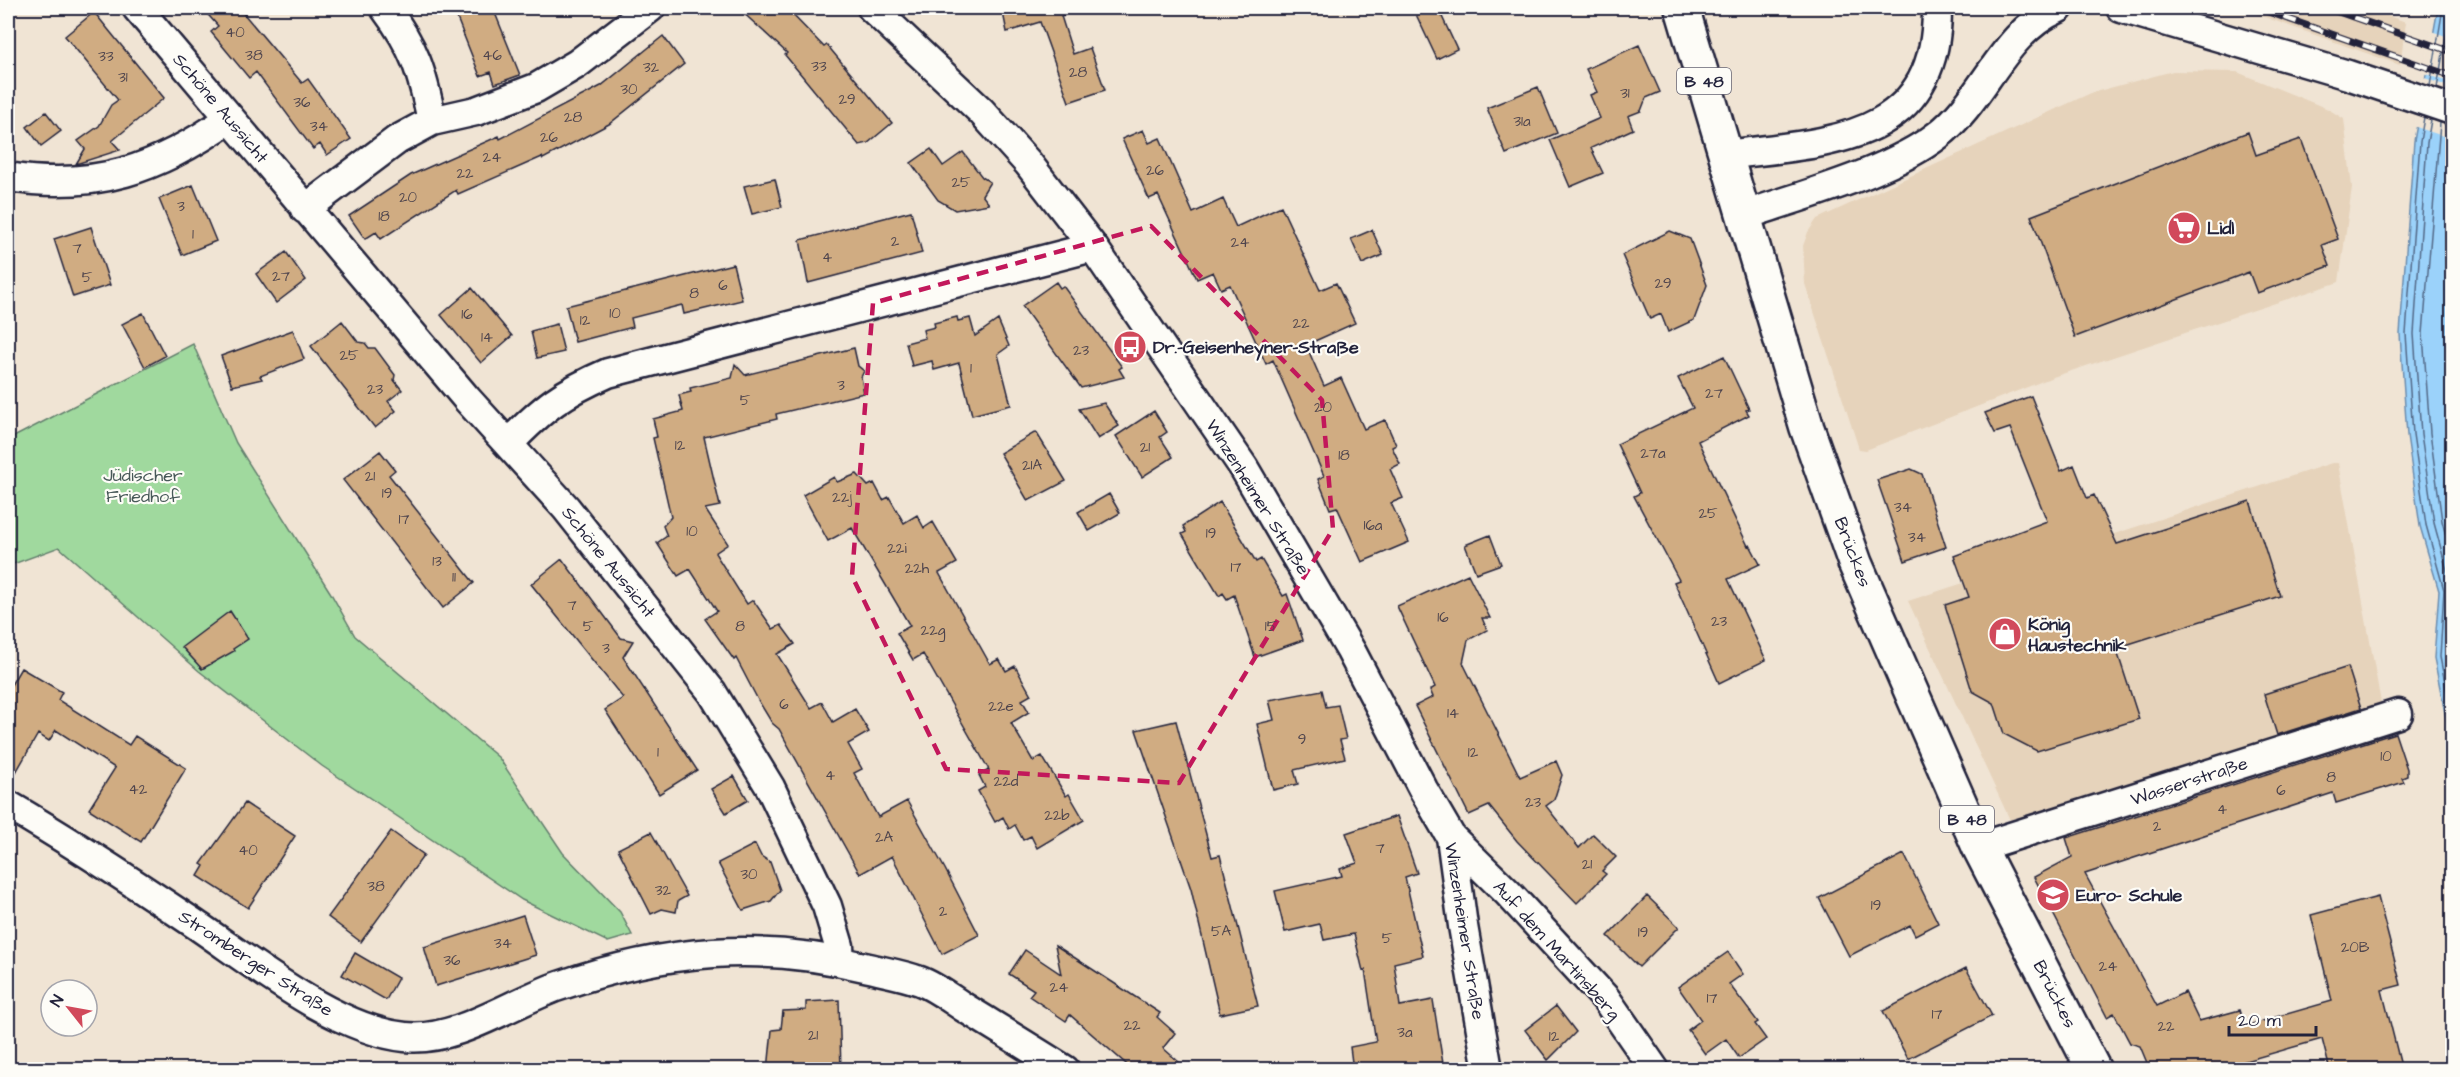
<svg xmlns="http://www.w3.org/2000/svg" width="2460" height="1077" viewBox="0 0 2460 1077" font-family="'Architects Daughter',sans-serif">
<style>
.built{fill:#e6d3bb}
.green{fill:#a0d99e;stroke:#617e6c;stroke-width:1.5}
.water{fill:#9bd2fa;stroke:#6b8cae;stroke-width:1.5}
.pier{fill:#f0e4d4}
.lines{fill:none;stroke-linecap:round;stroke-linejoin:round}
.shore{stroke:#526887;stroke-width:1.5}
.building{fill:#d0ac82;stroke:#22223b;stroke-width:1.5}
.minor-casing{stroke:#22223b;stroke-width:33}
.major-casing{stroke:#22223b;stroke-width:38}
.minor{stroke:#fdfcf7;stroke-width:28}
.major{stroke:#fdfcf7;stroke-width:33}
.rail-casing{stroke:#22223b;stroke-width:7}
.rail{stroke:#fdfcf7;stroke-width:4.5;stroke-dasharray:14;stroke-linecap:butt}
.marked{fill:none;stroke:#c2185b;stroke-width:4.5;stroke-dasharray:12 8;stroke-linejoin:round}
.labels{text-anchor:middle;stroke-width:4.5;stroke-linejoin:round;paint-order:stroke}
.number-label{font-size:15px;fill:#4e444d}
.shield{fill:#fdfcf7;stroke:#646373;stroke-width:1.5}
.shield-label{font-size:16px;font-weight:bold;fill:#22223b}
.street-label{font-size:18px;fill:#22223b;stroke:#fdfcf7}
.poi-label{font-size:18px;font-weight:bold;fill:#22223b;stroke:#fdfcf7;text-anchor:start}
.park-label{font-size:18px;fill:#485959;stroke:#fdfcf7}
</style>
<rect width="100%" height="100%" fill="#f0e4d4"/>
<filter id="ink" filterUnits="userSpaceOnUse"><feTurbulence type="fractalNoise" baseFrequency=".0167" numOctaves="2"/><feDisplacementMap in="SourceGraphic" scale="12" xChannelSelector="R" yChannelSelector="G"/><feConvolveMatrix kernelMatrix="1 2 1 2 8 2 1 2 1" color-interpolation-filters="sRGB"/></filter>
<g filter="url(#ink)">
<!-- built -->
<path class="built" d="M 2239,8 L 2365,8 L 2406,22 L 2400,65 Z
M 2173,71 L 2237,72 L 2328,109 L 2344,119 L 2352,187 L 2339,282 L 2053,377 L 1866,450 L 1859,449 L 1805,284 L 1803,246 L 1808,232 L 1817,219 L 2091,93 Z
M 2332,463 L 2338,463 L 2381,703 L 2010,820 L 1908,601 Z"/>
<!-- green -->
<path class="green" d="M 193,344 L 236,443 L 330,592 L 355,636 L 499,758 L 563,853 L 620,912 L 632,935 L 608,942 L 522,900 L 322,766 L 199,671 L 59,547 L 8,566 L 8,440 Z"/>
<!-- water -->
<path class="water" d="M 2438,8 L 2452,8 L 2452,748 L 2434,658 L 2439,591 L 2420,526 L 2407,435 L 2400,334 L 2414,141 Z"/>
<!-- pier -->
<path class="pier" d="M 2431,31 L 2452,38 L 2452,83 L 2423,73 Z
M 2422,77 L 2452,88 L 2452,139 L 2413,126 Z"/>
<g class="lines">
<!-- shore -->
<path class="shore" d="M 2430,86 L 2443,8
M 2437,88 L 2451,8
M 2424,117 L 2420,142 L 2406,334 L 2413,434 L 2426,525 L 2444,590 L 2440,657 L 2452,719
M 2431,120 L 2427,143 L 2414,334 L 2421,434 L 2434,523 L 2452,589 L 2447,657 L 2452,682
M 2440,123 L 2423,334 L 2430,433 L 2442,521 L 2452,558"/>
</g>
<!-- building -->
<path class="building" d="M 202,8 L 239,8 L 302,83 L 308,79 L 351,139 L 327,155 L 320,144 L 313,149 L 256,72 L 249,78 L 211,32 L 218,26 Z
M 453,8 L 493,8 L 520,75 L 495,84 L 491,72 L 480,76 Z
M 738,8 L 786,8 L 824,47 L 827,45 L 892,123 L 868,143 L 859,145 L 785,55 L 787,53 Z
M 1002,8 L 1069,8 L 1070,13 L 1061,16 L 1073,54 L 1090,48 L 1105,90 L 1069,102 L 1040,22 L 1007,32 Z
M 1413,8 L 1438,8 L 1457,49 L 1437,59 Z
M 94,12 L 164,98 L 112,141 L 120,150 L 76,164 L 85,149 L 78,141 L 99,126 L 111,105 L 118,100 L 65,36 Z
M 663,36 L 684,64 L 609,124 L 543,159 L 542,157 L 458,194 L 456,190 L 381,239 L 376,232 L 365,239 L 349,216 L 411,175 L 499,136 L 500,139 L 601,86 Z
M 1639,45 L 1660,92 L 1646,98 L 1641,111 L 1628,116 L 1633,129 L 1591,148 L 1603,173 L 1570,187 L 1550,140 L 1600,118 L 1590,95 L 1597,92 L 1586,69 Z
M 1538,87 L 1557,133 L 1506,154 L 1487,108 Z
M 46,112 L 61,131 L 41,146 L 27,127 Z
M 1143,130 L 1149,143 L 1160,138 L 1193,213 L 1223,199 L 1236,227 L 1281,206 L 1320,290 L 1336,283 L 1355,323 L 1306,345 L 1324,386 L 1341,378 L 1364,429 L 1385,420 L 1396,445 L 1392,447 L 1400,464 L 1390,469 L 1403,498 L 1391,503 L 1409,542 L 1362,562 L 1337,507 L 1330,509 L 1318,479 L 1324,476 L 1273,360 L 1266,364 L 1230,285 L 1221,289 L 1213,272 L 1197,279 L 1158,195 L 1149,199 L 1122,139 Z
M 2248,132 L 2256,155 L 2301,139 L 2338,239 L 2322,245 L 2330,266 L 2257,293 L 2249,272 L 2075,337 L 2031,216 Z
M 931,149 L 943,166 L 963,152 L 982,177 L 990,182 L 982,195 L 989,204 L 955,210 L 938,200 L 911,163 Z
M 775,179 L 782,207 L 752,214 L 744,186 Z
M 193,185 L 216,241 L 182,255 L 159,199 Z
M 911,211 L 922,253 L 808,283 L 800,240 Z
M 91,227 L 110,285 L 73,297 L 54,239 Z
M 1372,230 L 1383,255 L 1362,264 L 1351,239 Z
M 1670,231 L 1690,239 L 1707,285 L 1694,320 L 1668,332 L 1661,314 L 1650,319 L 1622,255 Z
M 286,252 L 306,280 L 276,303 L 256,274 Z
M 733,264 L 742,300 L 684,314 L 682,305 L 631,318 L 633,327 L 575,342 L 566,306 Z
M 1056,282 L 1060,288 L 1063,286 L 1122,367 L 1119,369 L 1124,377 L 1081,388 L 1022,306 Z
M 472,288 L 512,336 L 481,363 L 441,315 Z
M 143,313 L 165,356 L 145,367 L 122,324 Z
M 957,317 L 958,321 L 970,318 L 975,336 L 998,320 L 1009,346 L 998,354 L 1011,405 L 972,415 L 959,363 L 934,370 L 932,361 L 912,366 L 906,343 L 925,338 L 923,330 L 935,327 L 934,323 Z
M 342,321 L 358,342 L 365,343 L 369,348 L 375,348 L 395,375 L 394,380 L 402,390 L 388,401 L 396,411 L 375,428 L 311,346 Z
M 557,324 L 564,352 L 537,358 L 531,331 Z
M 293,330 L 304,359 L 260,376 L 262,379 L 232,386 L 221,356 Z
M 854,348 L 858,366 L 864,371 L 861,377 L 864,393 L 776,414 L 777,419 L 704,437 L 720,506 L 705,509 L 728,544 L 715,553 L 747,604 L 753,600 L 773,629 L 781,625 L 795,644 L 777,654 L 811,708 L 822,702 L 833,722 L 855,709 L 869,732 L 848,744 L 862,769 L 854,773 L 878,817 L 907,801 L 945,869 L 979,935 L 942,954 L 892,856 L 860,874 L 779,729 L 772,723 L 758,700 L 736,658 L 734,660 L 705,619 L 717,611 L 690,569 L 678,576 L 657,543 L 667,536 L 663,526 L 671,517 L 653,438 L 657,437 L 653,419 L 683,411 L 679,395 L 691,392 L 690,388 L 732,378 L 735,364 L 745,375 Z
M 1724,356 L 1749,409 L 1746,410 L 1749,415 L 1698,441 L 1748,546 L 1750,545 L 1760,564 L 1728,579 L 1766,660 L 1719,683 L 1674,582 L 1679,580 L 1634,496 L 1640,493 L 1617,444 L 1693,408 L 1678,378 Z
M 2031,396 L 2061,471 L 2074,465 L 2087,498 L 2094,495 L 2117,544 L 2250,501 L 2280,596 L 2116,648 L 2139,719 L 2037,751 L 2004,734 L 1994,703 L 1972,691 L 1945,605 L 1969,597 L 1954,556 L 2047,521 L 2010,428 L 1995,433 L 1985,413 Z
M 1104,403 L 1119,426 L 1098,439 L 1079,409 Z
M 1154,411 L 1167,432 L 1160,437 L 1173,457 L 1142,477 L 1116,436 Z
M 1036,432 L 1066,481 L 1028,501 L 1000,453 Z
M 380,451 L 395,470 L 389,475 L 474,583 L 443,608 L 343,480 Z
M 1911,469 L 1922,474 L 1946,547 L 1905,561 L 1877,480 Z
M 857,474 L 868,486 L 874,483 L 883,500 L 889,497 L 904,523 L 917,515 L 924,528 L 933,522 L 957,563 L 939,573 L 990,664 L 999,659 L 1006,671 L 1015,666 L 1031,695 L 1022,700 L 1029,712 L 1011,723 L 1033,761 L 1042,756 L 1066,796 L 1069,794 L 1084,820 L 1037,848 L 1031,836 L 1023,840 L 1015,825 L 1009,829 L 1003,817 L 995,822 L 978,791 L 985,787 L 979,775 L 989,770 L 923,654 L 913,660 L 897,633 L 910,626 L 852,528 L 828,541 L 803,495 L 834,477 L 837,482 Z
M 1109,494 L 1120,513 L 1089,531 L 1078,512 Z
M 1220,502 L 1256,562 L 1261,559 L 1283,596 L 1287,594 L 1303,640 L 1255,657 L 1234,595 L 1227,599 L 1223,593 L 1219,596 L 1182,534 L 1186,532 L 1183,526 Z
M 1490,535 L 1501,564 L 1476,573 L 1465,545 Z
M 562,559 L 621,638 L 633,641 L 623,657 L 697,770 L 659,794 L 605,710 L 623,698 L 531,584 Z
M 1468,574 L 1490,618 L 1482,618 L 1487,630 L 1468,640 L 1463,663 L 1520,777 L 1556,761 L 1562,775 L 1554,800 L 1546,806 L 1579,848 L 1593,834 L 1616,857 L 1602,871 L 1606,874 L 1577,903 L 1517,841 L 1489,806 L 1469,815 L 1415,706 L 1433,697 L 1430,690 L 1435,687 L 1397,606 Z
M 230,611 L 248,639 L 233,649 L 234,651 L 202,669 L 182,647 Z
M 2348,667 L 2361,708 L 2277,735 L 2264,694 Z
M 21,668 L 62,692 L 58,700 L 129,745 L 135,736 L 186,768 L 141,842 L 89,809 L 115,768 L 56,730 L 49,741 L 38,734 L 8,786 L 8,690 Z
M 1322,690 L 1326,707 L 1338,705 L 1346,739 L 1340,740 L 1345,758 L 1294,770 L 1298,784 L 1273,790 L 1257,724 L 1274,720 L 1269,700 Z
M 1176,721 L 1212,857 L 1220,855 L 1258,1006 L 1220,1014 L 1191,889 L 1136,730 Z
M 2395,733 L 2407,769 L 2407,776 L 2402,778 L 2404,782 L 2336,803 L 2333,793 L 2085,874 L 2157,1006 L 2185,992 L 2199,1021 L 2240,1010 L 2245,1026 L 2332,1001 L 2311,915 L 2378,897 L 2401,985 L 2382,990 L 2402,1070 L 2330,1070 L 2322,1039 L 2214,1070 L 2150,1070 L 2140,1046 L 2130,1043 L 2114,1013 L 2107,1017 L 2034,877 L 2072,857 L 2066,838 Z
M 734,776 L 748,800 L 726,813 L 711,789 Z
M 245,803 L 295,836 L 248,908 L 198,876 L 204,866 L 201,864 Z
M 1397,816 L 1417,873 L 1405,877 L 1423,956 L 1394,963 L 1400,1006 L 1433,1000 L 1444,1070 L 1353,1070 L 1350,1047 L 1376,1042 L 1365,970 L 1363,971 L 1354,934 L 1324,940 L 1320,924 L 1285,932 L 1275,891 L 1342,876 L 1340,869 L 1357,863 L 1346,833 Z
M 391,831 L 424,855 L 361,942 L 328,917 Z
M 651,832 L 687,896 L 678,901 L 676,912 L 662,909 L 651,914 L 618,849 Z
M 755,844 L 761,856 L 770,862 L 780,890 L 771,901 L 743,910 L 718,863 Z
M 1904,854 L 1938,923 L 1915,935 L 1910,925 L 1849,956 L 1819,898 Z
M 1647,896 L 1679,927 L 1639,967 L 1608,936 Z
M 523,915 L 536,955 L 436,986 L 424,947 Z
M 1055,945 L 1160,1013 L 1157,1017 L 1175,1033 L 1163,1048 L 1188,1070 L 1133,1070 L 1070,1015 L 1066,1021 L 1029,996 L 1034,990 L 1009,974 L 1025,950 L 1061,974 Z
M 1728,952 L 1743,974 L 1729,984 L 1758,1022 L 1755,1024 L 1766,1039 L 1739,1058 L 1726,1039 L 1705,1054 L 1688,1030 L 1701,1020 L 1678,987 Z
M 355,953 L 398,978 L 386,1000 L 342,975 Z
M 1966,968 L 1992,1016 L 1908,1059 L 1883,1011 Z
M 839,1000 L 841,1070 L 768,1070 L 772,1030 L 781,1029 L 783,1011 L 806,1010 L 806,1002 Z
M 1556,1006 L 1576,1032 L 1548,1060 L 1525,1030 Z"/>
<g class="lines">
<!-- minor casing -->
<g class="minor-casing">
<path id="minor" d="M 137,8 L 467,399 L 566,508 L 712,692 L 770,787 L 827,906 L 839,946 L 840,961
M 385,8 C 415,48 422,72 432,121
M 872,8 L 981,111 L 1028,163 L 1093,247 L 1244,468 L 1351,651 L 1423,789 L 1451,837 L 1463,926 L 1488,1070
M 2121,8 L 2348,75 L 2452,110
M 1725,155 C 1827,142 1938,143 1937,8
M 8,177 C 96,191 158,169 229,119
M 305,209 L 397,140 L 432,121 L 476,111 L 536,88 L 577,64 L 650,8
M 1743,216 C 1802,195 1889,173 1938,135 C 1986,98 2001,33 2059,8
M 509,443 C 544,407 562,393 608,373 L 1093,247
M 8,805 C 72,842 134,883 195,924 C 253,963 335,1030 405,1037 C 456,1043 512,1002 559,986 C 665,949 761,941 869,968 C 886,972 904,975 920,981 C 936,987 951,999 965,1008 C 999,1029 1032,1049 1065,1070
M 1451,837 L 1508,893 L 1606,999 L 1655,1070
M 1979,847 L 2398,714"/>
</g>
<!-- major casing -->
<g class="major-casing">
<path id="major" d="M 1682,8 L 1807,428 L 1855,563 L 1979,847 L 2094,1070"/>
</g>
<!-- minor -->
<use href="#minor" class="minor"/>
<!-- major -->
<use href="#major" class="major"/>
<!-- rail casing -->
<g class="rail-casing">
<path id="rail" d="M 2257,8 L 2452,76
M 2327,8 L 2452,52"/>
</g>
<!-- rail -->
<use href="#rail" class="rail"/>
</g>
</g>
<!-- marked area -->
<path class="marked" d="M 1151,226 L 1322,400 L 1333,529 L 1179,783 L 946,769 L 852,576 L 873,303 Z"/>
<!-- icons -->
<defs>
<g id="supermarket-disc" transform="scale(1.725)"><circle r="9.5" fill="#d1495b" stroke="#fdfcf7"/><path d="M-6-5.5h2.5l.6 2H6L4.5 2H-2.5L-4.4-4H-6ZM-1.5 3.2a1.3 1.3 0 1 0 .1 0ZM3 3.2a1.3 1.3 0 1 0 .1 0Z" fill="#fff"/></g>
<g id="bus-disc" transform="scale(1.725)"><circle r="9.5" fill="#d1495b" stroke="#fdfcf7"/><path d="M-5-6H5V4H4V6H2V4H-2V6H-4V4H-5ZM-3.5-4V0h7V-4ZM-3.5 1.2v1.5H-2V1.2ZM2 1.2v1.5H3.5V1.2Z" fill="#fff"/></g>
<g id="shop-disc" transform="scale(1.725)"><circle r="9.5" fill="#d1495b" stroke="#fdfcf7"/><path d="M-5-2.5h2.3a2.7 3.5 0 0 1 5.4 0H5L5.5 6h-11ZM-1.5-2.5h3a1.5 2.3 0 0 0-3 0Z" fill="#fff"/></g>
<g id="school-disc" transform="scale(1.725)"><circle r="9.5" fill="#d1495b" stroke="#fdfcf7"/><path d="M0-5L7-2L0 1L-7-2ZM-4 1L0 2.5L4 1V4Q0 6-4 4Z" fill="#fff"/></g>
</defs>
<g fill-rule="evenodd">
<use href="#supermarket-disc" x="2184" y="228"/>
<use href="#bus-disc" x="1130" y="347"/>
<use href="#shop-disc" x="2005" y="634"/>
<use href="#school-disc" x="2053" y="895"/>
</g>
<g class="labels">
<!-- number labels -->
<g class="number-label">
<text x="235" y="37">40</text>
<text x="254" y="60">38</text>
<text x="492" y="60">46</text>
<text x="106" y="61">33</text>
<text x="819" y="71">33</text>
<text x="651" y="72">32</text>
<text x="1078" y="77">28</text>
<text x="123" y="82">31</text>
<text x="629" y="94">30</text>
<text x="1625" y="98">31</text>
<text x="847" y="104">29</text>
<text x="302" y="107">36</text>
<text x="573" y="122">28</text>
<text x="1522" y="126">31a</text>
<text x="319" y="131">34</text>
<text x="549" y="142">26</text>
<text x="492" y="162">24</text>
<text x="1155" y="175">26</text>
<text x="465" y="178">22</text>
<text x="961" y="187">25</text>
<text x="408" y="202">20</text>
<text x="181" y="211">3</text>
<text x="384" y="221">18</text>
<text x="193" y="239">1</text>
<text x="895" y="246">2</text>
<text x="1240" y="247">24</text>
<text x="77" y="253">7</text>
<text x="827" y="262">4</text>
<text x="281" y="281">27</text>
<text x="87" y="282">5</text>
<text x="1663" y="288">29</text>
<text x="723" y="290">6</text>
<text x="694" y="298">8</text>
<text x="615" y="318">10</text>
<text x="467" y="319">16</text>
<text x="585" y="325">12</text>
<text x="1301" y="328">22</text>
<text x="487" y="342">14</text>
<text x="1081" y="355">23</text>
<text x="349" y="360">25</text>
<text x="971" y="373">1</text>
<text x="841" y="390">3</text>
<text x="375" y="394">23</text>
<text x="1714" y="398">27</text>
<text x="745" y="405">5</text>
<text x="1323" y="412">20</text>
<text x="680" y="450">12</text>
<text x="1145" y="452">21</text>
<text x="1653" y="458">27a</text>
<text x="1344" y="460">18</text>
<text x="1032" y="470">21A</text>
<text x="370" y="481">21</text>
<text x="387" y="498">19</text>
<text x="842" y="502">22j</text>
<text x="1903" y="512">34</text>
<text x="1708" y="518">25</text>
<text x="404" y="524">17</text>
<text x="1373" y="530">16a</text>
<text x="692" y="536">10</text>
<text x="1211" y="538">19</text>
<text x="1917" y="542">34</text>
<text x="897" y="553">22i</text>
<text x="437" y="566">13</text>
<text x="1236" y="572">17</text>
<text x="917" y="573">22h</text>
<text x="454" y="582">11</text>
<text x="572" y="610">7</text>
<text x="1443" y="622">16</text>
<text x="1719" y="626">23</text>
<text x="588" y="631">5</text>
<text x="740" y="631">8</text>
<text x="1271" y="631">15</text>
<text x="933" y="635">22g</text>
<text x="606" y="653">3</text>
<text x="784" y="709">6</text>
<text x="1001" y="711">22e</text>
<text x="1453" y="718">14</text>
<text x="1302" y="744">9</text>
<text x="658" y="757">1</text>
<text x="1473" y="757">12</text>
<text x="2386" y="761">10</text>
<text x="830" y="780">4</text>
<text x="2331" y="782">8</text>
<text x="1006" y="786">22d</text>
<text x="138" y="794">42</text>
<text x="2281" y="795">6</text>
<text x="1533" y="807">23</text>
<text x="2222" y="814">4</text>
<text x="1057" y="820">22b</text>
<text x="2157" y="831">2</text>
<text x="884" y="842">2A</text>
<text x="1380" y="853">7</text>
<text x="248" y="855">40</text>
<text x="1587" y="869">21</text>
<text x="749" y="879">30</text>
<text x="376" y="891">38</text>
<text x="663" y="895">32</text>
<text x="1876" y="910">19</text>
<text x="943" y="916">2</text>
<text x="1221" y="936">5A</text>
<text x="1643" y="937">19</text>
<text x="1387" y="943">5</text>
<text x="503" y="948">34</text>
<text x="2355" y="952">20B</text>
<text x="452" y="965">36</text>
<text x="2108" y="971">24</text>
<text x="1059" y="992">24</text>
<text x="1712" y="1003">17</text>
<text x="1937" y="1019">17</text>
<text x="1132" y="1030">22</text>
<text x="2166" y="1031">22</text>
<text x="1405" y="1037">3a</text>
<text x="813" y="1040">21</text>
<text x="1554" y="1041">12</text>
</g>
<!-- shield labels -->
<g class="shield">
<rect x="1677" y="68" width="54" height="26" rx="4.5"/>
<rect x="1940" y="806" width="54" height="26" rx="4.5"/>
</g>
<g class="shield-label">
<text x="1704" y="87">B 48</text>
<text x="1967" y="825">B 48</text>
</g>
<!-- street labels -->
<g class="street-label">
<text transform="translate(221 108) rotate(50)" y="6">Schöne Aussicht</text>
<text transform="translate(1258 497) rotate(58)" y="6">Winzenheimer Straße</text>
<text transform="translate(1853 552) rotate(69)" y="6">Brückes</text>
<text transform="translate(609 562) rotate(51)" y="6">Schöne Aussicht</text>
<text transform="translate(2189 781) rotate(-18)" y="6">Wasserstraße</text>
<text transform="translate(1465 931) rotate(81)" y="6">Winzenheimer Straße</text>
<text transform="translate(1557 950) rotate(48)" y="6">Auf dem Martinsberg</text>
<text transform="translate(256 963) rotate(33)" y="6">Stromberger Straße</text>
<text transform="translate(2055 994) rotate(63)" y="6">Brückes</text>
</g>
<!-- poi labels -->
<g class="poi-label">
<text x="2207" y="234">Lidl</text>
<text x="1153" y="353">Dr.-Geisenheyner-Straße</text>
<text x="2028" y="630">König<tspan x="2028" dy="21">Haustechnik</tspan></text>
<text x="2076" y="901">Euro- Schule</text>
</g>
<!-- park labels -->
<g class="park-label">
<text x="143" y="481">Jüdischer<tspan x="143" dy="21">Friedhof</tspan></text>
</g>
</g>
<!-- margin -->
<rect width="2460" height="1077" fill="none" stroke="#fdfcf7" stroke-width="30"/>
<rect x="15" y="15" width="2430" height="1047" fill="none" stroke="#22223b" stroke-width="2" filter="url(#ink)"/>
<!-- north arrow -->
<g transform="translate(69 1008) rotate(301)"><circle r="28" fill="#fdfcf7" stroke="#a5a5ac" stroke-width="1.5"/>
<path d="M0-4.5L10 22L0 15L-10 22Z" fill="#d1495b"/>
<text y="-9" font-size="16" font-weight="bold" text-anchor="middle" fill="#22223b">N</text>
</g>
<!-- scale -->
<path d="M2229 1026v9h87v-9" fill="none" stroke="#22223b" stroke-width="3"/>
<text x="2238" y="1026" font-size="18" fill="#22223b" stroke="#fdfcf7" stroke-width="4.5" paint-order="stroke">20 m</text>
</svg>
